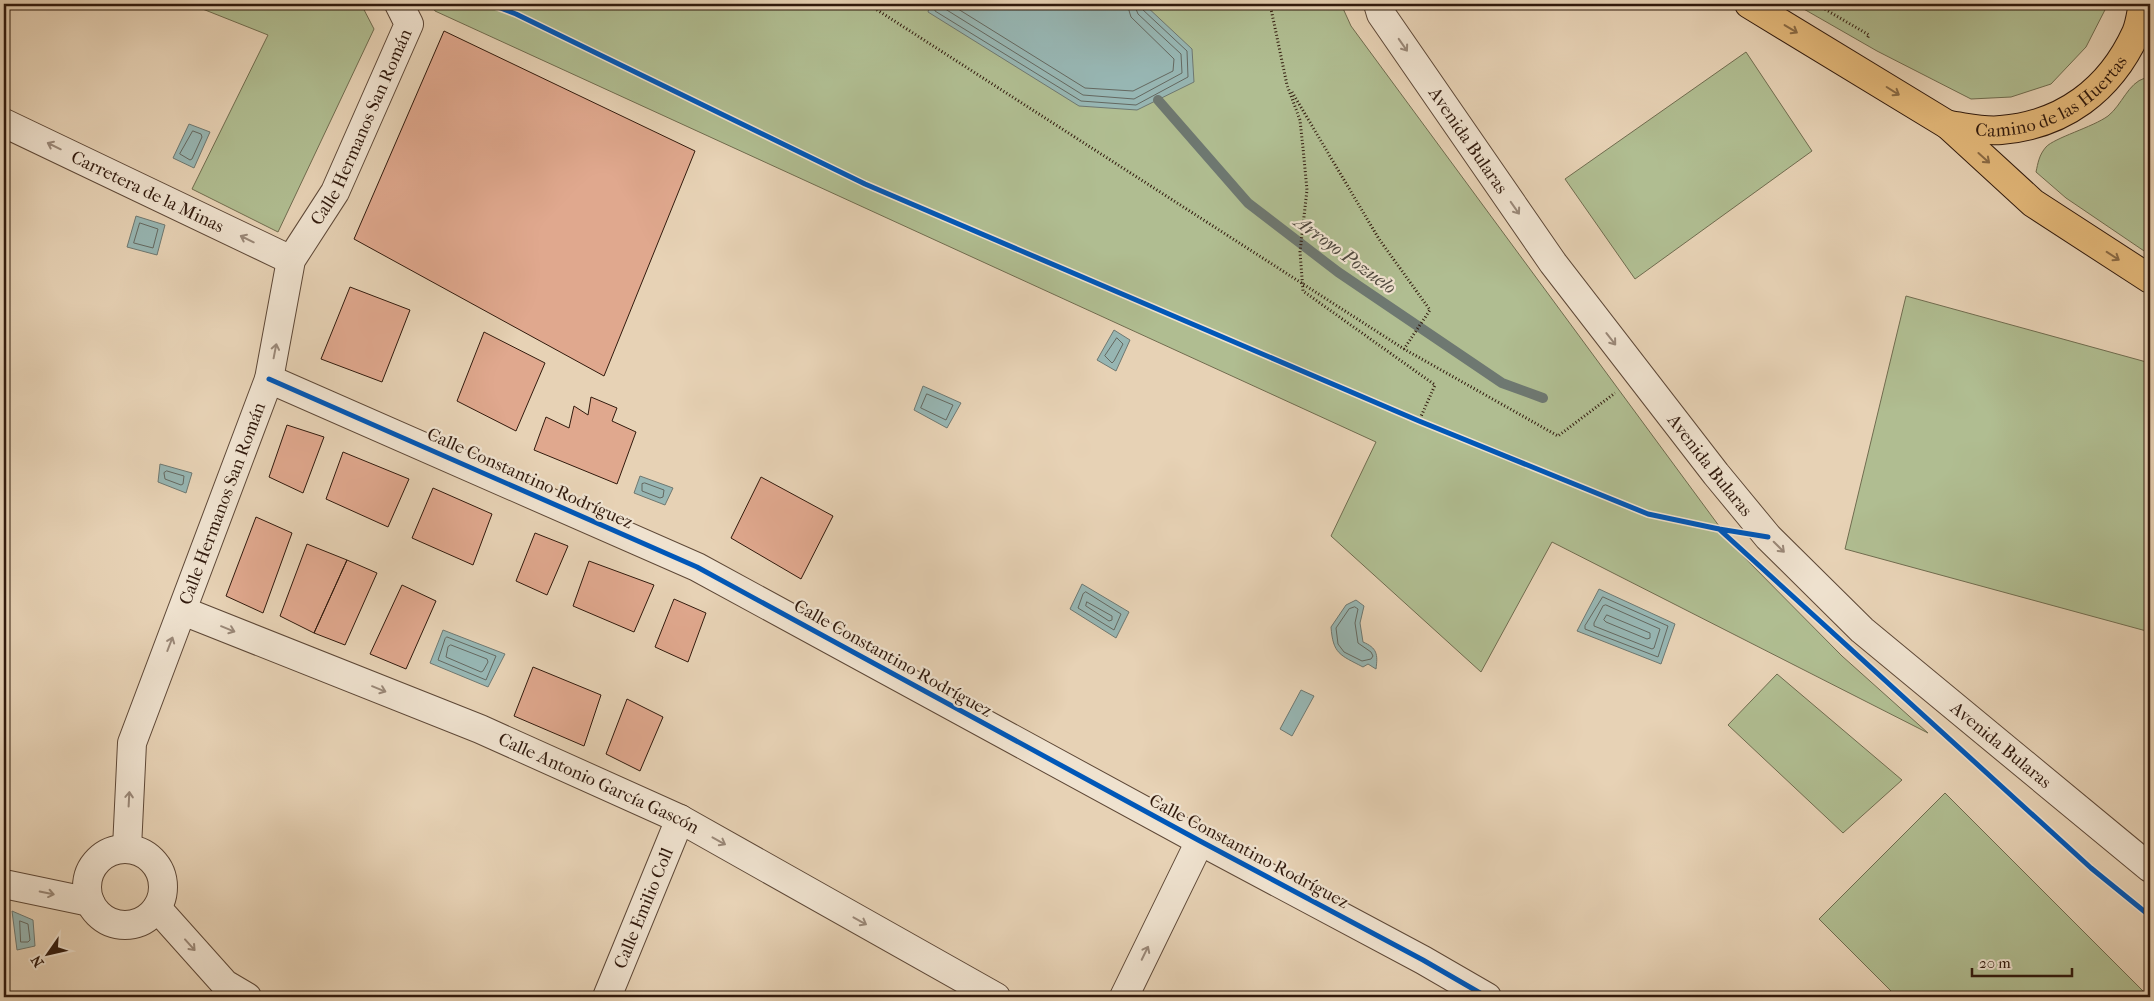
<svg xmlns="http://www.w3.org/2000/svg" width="2154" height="1001" viewBox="0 0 2154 1001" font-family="'IM FELL French Canon',serif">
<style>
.green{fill:#b0bd91;stroke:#706c4f}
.water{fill:#97b6b3;stroke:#6e7871}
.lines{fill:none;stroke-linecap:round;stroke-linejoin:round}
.shore{stroke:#646860;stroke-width:1}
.stream{stroke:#6e7871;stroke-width:10}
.building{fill:#e0a88e;stroke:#311a0d}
.minor-casing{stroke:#5e4837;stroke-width:30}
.major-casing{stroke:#311a0d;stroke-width:30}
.path{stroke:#311a0d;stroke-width:3;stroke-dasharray:1 2.5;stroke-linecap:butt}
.minor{stroke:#efe2cf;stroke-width:28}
.major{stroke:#e4b97a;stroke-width:28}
.cycleway-casing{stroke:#efe2cf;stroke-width:8}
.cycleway{stroke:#0057b8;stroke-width:5}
.oneway{stroke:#8a6a44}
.oneway2{stroke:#9a8878}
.labels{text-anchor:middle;stroke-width:4.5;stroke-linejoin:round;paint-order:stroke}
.street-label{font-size:18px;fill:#311a0d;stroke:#efe2cf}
.water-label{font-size:19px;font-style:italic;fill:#50493f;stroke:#efe2cf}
</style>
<rect width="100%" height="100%" fill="#e7d2b5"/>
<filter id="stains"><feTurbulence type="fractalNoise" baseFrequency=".004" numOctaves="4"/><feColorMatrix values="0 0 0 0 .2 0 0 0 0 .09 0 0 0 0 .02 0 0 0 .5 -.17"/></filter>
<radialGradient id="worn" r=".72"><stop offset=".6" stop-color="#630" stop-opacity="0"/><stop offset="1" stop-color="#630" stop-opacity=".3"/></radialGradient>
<!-- green -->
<path class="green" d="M 190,4 L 361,4 L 374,29 L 278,232 L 192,189 L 268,35 Z
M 431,4 L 1341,4 L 1351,26 L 1736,549 L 1842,656 L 1928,733 L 1552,542 L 1481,672 L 1331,536 L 1376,442 L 435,11 Z
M 1795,4 L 2108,4 L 2086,47 L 2051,84 L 2011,97 L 1971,99 L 1877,51 Z
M 1746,52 L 1812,151 L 1635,279 L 1565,179 Z
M 2145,78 L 2150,85 L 2150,255 L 2066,198 L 2036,172 C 2038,163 2039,155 2046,147 C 2054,138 2093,127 2108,116 C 2122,105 2128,83 2145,78 Z
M 1906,296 L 2150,363 L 2150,632 L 1845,549 Z
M 1777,674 L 1902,780 L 1843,833 L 1728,725 Z
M 1945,793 L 2149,997 L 1897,997 L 1819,919 Z"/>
<!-- water -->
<path class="water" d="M 930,4 L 1144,4 L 1192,49 L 1194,82 L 1137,110 L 1079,106 L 928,12 Z
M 189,124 L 210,132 L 194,168 L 173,158 Z
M 136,216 L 165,225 L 157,255 L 127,247 Z
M 1114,330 L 1130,340 L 1116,371 L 1097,360 Z
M 923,386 L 961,403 L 947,428 L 914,410 Z
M 160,464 L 192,473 L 186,493 L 158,482 Z
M 640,476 L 673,488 L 665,505 L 634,493 Z
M 1082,584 L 1129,612 L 1116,638 L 1070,609 Z
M 1599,589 L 1675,624 L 1661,664 L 1577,631 Z
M 1356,600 L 1364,606 L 1360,623 L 1363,642 C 1377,648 1378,654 1376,669 L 1368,664 L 1363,667 C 1340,655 1333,654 1331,627 L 1346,605 Z
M 443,630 L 505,654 L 488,687 L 430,663 Z
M 1301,690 L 1314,696 L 1292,736 L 1280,729 Z
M 12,911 L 33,920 L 35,946 L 17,950 Z"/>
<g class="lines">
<!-- shore -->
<path class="shore" d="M 934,4 L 935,11 L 1081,101 L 1136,105 L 1188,77 L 1187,51 L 1142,9 L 1141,4
M 940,4 L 942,7 L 1083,95 L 1134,99 L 1182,73 L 1181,54 L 1138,14 L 1134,4
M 950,4 L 1085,88 L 1133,91 L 1173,71 L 1174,59 L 1131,17 L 1127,4
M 193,131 L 201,134 L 202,137 L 192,159 L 190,160 L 180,154 Z
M 140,223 L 158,229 L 153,248 L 134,243 Z
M 1117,338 L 1123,344 L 1114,361 L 1112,363 L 1105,356 Z
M 927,394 L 953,405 L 946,420 L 921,408 Z
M 167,471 L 184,476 L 183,484 L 181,485 L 165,479 L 164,473 Z
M 645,483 L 664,490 L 663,497 L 660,498 L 642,491 L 642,484 Z
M 1086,592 L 1121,614 L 1114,630 L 1078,608 L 1083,594 Z
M 1603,597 L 1668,626 L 1658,657 L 1585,629 L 1585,626 Z
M 1087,602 L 1112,616 L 1112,620 L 1109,621 L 1086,606 Z
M 1606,605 L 1660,629 L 1654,648 L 1652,649 L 1594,626 L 1594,623 L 1603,606 Z
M 1355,607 L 1358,609 L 1355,623 L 1358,643 L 1371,652 L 1373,656 L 1371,659 L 1362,661 L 1344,652 L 1338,644 L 1336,628 L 1349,609 Z
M 1607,615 L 1650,633 L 1650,638 L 1647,639 L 1606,622 L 1604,620 Z
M 447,637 L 496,656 L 486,680 L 438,660 L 445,639 Z
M 451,645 L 487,659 L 488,662 L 483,671 L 481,672 L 446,657 L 448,647 Z
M 20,921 L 28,924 L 30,940 L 28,942 L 21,942 Z"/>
<!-- stream -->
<path class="stream" d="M 1158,100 L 1248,203 L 1338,272 L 1502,383 L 1543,398"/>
</g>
<!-- building -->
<path class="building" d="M 444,31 L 695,151 L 604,376 L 354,239 Z
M 350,287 L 410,310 L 382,382 L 321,359 Z
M 484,332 L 545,363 L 516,431 L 457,401 Z
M 591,397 L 617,408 L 612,421 L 636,432 L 617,484 L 534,450 L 546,417 L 569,428 L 574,406 L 588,415 Z
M 287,425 L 324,437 L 303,493 L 269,477 Z
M 343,452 L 409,479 L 388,527 L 326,499 Z
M 761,477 L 833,516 L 801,579 L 731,538 Z
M 433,488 L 492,514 L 473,565 L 412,538 Z
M 256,517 L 292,533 L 263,613 L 226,596 Z
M 535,533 L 568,546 L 547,595 L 516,581 Z
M 307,544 L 347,560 L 314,633 L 280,616 Z
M 347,560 L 377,573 L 345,645 L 314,633 Z
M 589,561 L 654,585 L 634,632 L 573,606 Z
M 402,585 L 436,601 L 406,669 L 370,654 Z
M 674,599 L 706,613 L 688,662 L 655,647 Z
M 533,667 L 601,695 L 584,746 L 514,716 Z
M 627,699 L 663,717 L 640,771 L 606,754 Z"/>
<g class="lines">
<!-- minor casing -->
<g class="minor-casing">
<g id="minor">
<path id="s1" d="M 1378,4 L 1381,14 L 1553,263 L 1716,474 L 1768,537 L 1862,630 L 2150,868"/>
<path id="s2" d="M 4,123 L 291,260"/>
<path d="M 269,379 L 697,567 L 1200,841 L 1423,960 L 1487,997"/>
<path id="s3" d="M 183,611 L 480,729 L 680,819 L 996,997"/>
<path id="s4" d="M 127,848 L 132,743 L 269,379 L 291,260 L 335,192 L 409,24 L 399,4"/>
<circle cx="125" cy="887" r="38"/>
<path d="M 4,884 L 90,902"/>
<path d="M 157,908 L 225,984 L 247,997"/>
<path id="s5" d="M 607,997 L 680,819"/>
<path d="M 1124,997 L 1200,841"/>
</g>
</g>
<!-- major casing -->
<g class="major-casing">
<g id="major">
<path d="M 1749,4 L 1948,125 L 2033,203 L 2150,279"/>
<path id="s6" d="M 1948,125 C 1965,127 1984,132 2001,130 C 2063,125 2110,90 2136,33 C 2140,24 2141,13 2143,4"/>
</g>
</g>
<!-- path -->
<path class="path" d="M 868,4 L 1404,349 L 1558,436 L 1615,393
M 1270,4 L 1287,85 L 1300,120 L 1303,148 L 1307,190 L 1300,252 L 1303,291 L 1435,385 L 1419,421
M 1816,4 L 1869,35 L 1867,39
M 1292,92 L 1379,239 L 1430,310 L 1404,349"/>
<!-- minor -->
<use href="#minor" class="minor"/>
<!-- major -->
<use href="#major" class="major"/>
<!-- cycleway casing -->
<g class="cycleway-casing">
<path id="cycleway" d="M 490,4 L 516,14 L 865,184 L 1419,421 L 1648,514 L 1719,529 L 1768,537
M 269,379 L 697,567 L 1200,841 L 1423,960 L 1487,997
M 1719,529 L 2091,868 L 2150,916"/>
</g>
<!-- cycleway -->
<use href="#cycleway" class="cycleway"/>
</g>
<!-- one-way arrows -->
<defs><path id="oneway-shaft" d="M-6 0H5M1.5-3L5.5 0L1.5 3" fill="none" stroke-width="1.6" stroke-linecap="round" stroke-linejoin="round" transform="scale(1.25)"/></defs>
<g class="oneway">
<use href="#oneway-shaft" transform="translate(1791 29) rotate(31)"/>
<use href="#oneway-shaft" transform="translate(1893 91) rotate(32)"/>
<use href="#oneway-shaft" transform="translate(1984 158) rotate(42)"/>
<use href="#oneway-shaft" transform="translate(2113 256) rotate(33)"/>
</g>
<g class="oneway2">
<use href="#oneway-shaft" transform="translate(1403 45) rotate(55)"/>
<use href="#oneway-shaft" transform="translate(54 146) rotate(-154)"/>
<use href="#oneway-shaft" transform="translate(1515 208) rotate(55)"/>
<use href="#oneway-shaft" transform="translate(247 239) rotate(-154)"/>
<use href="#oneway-shaft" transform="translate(1611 339) rotate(52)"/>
<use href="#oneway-shaft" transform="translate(275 351) rotate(-79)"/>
<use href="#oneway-shaft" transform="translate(1779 547) rotate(45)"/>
<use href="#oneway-shaft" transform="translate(228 629) rotate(22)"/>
<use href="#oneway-shaft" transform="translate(170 644) rotate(-69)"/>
<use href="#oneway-shaft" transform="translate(379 689) rotate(22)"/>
<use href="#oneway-shaft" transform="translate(129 799) rotate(-87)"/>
<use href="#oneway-shaft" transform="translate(719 841) rotate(29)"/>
<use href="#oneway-shaft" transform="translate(47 893) rotate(12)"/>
<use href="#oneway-shaft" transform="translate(860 921) rotate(29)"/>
<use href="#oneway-shaft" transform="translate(190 945) rotate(48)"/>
<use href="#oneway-shaft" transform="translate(1145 953) rotate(-64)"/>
</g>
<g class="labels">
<!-- street labels -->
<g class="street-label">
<text dy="6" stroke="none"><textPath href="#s6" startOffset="114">Camino de las Huertas</textPath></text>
<text dy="6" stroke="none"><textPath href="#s4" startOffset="766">Calle Hermanos San Román</textPath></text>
<text dy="6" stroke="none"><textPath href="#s1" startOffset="164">Avenida Bularas</textPath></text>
<text dy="6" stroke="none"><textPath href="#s2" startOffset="159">Carretera de la Minas</textPath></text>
<text dy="6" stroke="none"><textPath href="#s1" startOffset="569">Avenida Bularas</textPath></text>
<text transform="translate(530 478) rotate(24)" y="6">Calle Constantino Rodríguez</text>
<text dy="6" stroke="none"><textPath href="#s4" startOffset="361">Calle Hermanos San Román</textPath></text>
<text transform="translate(893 658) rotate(29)" y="6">Calle Constantino Rodríguez</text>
<text dy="6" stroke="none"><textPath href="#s1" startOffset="974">Avenida Bularas</textPath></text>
<text dy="6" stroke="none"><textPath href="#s3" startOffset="450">Calle Antonio García Gascón</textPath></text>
<text transform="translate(1249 851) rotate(28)" y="6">Calle Constantino Rodríguez</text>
<text dy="6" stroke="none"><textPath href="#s5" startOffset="96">Calle Emilio Coll</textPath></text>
</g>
<!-- water labels -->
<g class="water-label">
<text transform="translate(1346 254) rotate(36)" y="7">Arroyo Pozuelo</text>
</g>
</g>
<!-- margin -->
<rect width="2154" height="1001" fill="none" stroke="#e7d2b5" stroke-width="20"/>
<rect x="5" y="5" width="2144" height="991" fill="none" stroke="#311a0d" stroke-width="2.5"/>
<rect x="10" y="10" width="2134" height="981" fill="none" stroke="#311a0d"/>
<!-- north arrow -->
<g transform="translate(48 954) rotate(236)" stroke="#efe2cf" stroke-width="4" paint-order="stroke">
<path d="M0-4L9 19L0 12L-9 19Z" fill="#311a0d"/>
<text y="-8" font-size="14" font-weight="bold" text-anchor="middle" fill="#311a0d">N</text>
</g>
<!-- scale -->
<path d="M1972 968v8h100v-8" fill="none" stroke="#311a0d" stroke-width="2.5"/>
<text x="1979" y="968" font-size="15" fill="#311a0d" stroke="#efe2cf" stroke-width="4" paint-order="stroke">20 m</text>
<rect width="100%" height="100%" filter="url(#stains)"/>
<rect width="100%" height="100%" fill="url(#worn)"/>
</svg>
